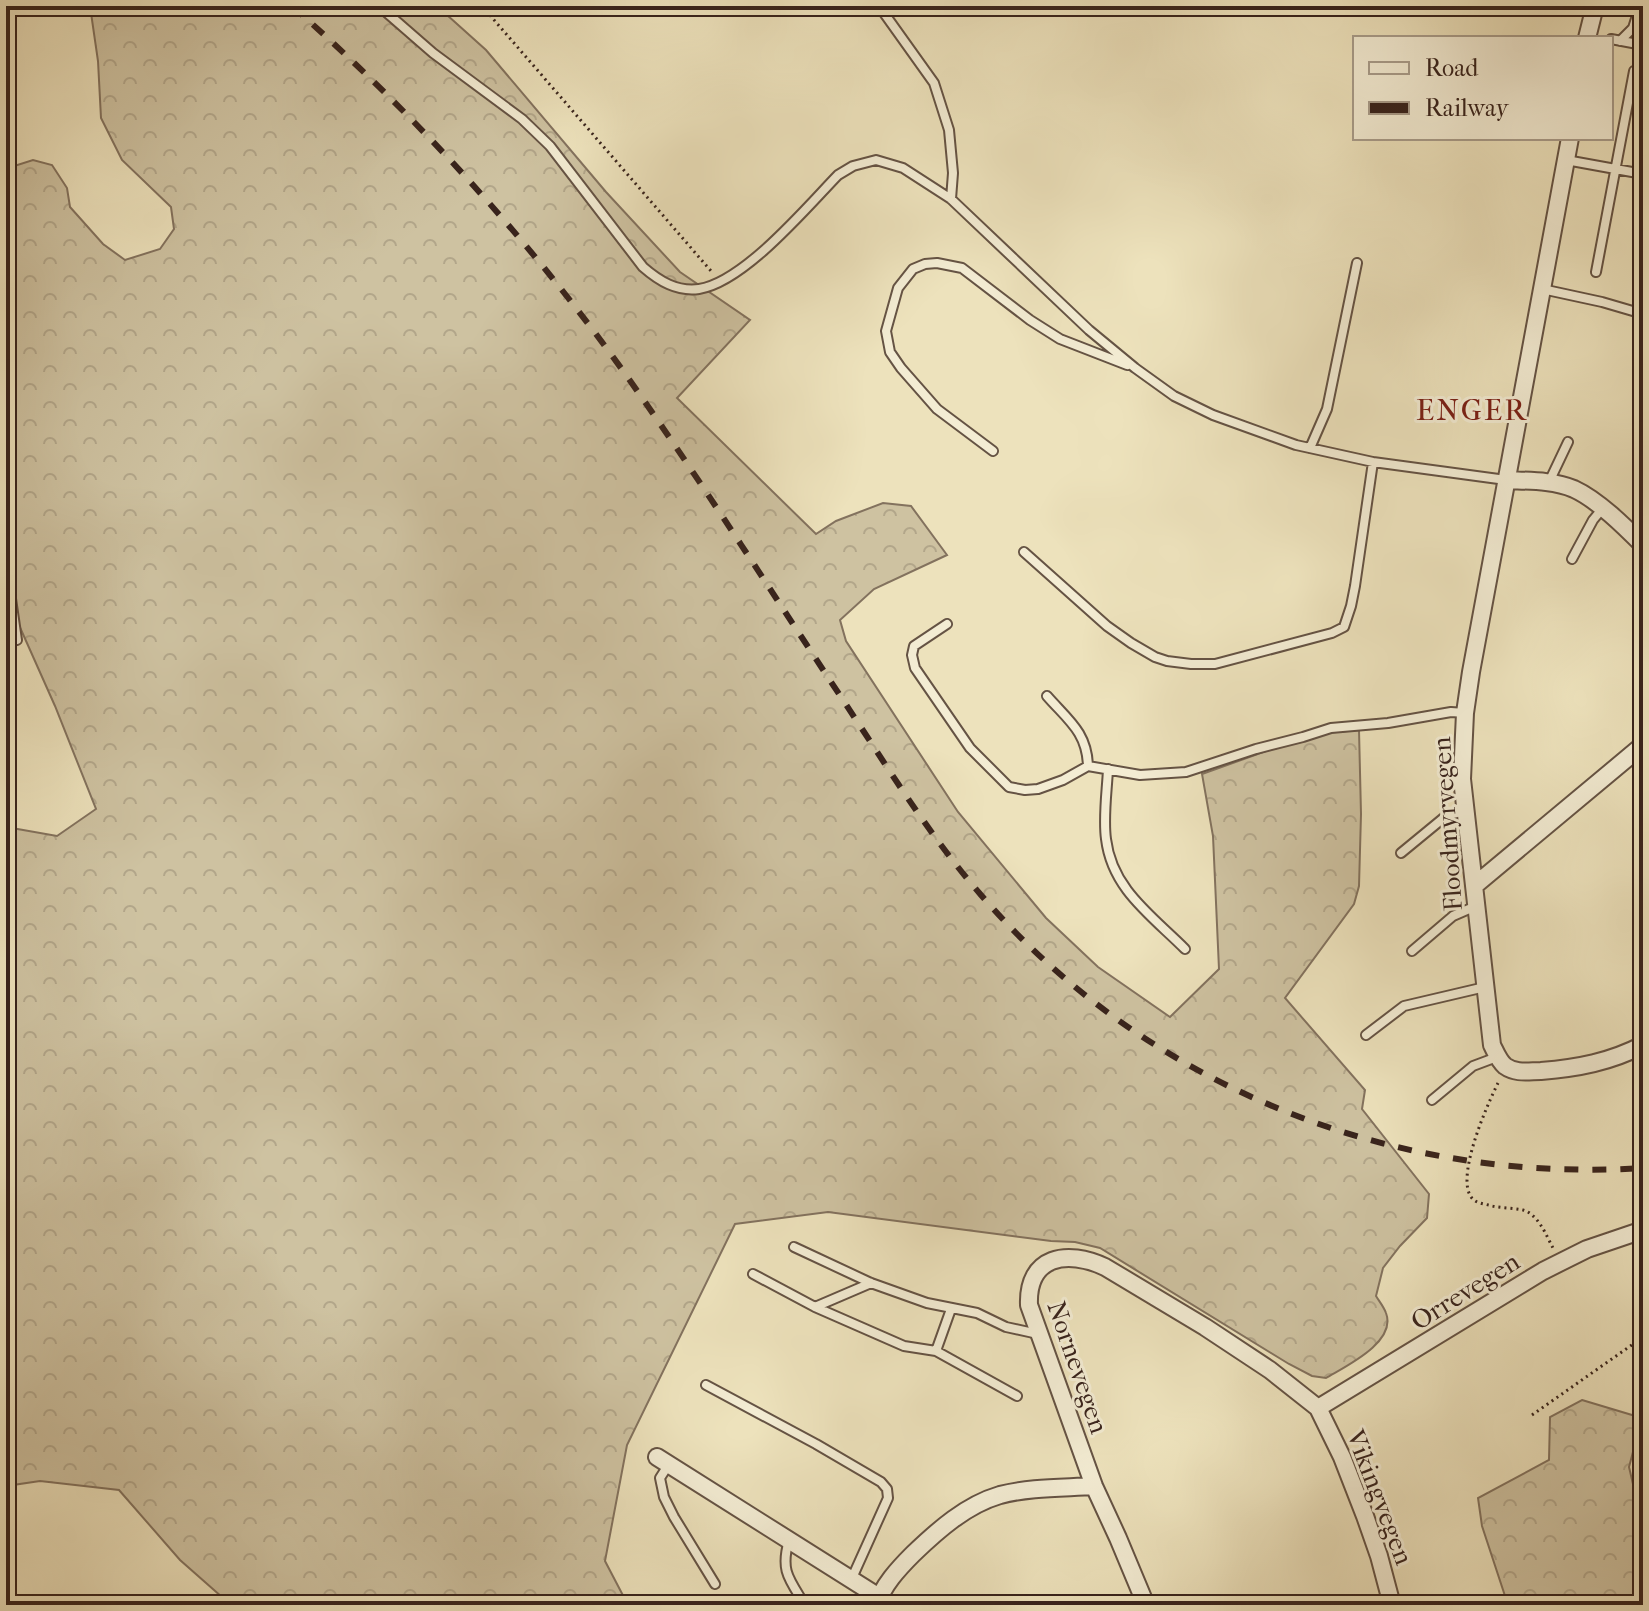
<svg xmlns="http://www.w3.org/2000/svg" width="1649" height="1611" viewBox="0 0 1649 1611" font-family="'IM FELL French Canon',serif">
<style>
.forest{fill:url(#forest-crowns);stroke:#83725e;stroke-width:2}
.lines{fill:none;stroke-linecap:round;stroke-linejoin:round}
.lane-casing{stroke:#655344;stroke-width:12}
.street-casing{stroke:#655344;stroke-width:20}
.path{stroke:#38231c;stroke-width:3;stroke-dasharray:2 4;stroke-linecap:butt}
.lane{stroke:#f3ecd3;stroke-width:8}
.street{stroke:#f3ecd3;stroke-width:16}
.rail{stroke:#38231c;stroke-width:6;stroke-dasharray:14 14;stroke-linecap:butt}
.labels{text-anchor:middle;stroke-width:6;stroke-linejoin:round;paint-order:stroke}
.street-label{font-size:26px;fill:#38231c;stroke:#f3ecd3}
.quarter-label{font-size:30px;letter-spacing:2px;fill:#7a1f14;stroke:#f3ecd3}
</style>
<defs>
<pattern id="forest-crowns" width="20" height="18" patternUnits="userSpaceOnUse" patternTransform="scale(2)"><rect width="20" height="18" fill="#cec2a1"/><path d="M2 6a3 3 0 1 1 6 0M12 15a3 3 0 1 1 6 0" fill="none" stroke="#b2a68a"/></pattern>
</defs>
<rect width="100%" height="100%" fill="#ede2bc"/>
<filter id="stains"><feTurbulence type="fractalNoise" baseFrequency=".0025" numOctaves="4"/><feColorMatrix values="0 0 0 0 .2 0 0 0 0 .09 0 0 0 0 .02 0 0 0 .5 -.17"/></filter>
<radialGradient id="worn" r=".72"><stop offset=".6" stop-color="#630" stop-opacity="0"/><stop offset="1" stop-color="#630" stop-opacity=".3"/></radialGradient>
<!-- forest -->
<path class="forest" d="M 90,6 L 437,6 L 486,50 L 606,192 L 680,272 L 750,320 L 677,398 L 816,534 L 836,521 L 883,503 L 911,506 L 947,555 L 874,589 L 840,620 L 846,641 L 958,812 L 1046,918 L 1098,967 L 1170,1017 L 1219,969 L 1213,836 L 1202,774 L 1314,734 L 1359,730 L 1361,814 L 1359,886 L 1354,904 L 1285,998 L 1365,1090 L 1362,1109 L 1429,1194 L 1427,1218 L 1400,1246 L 1383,1268 L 1376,1296 C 1379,1301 1384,1307 1386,1313 C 1397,1342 1346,1366 1326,1378 L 1312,1376 L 1289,1364 L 1100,1248 L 1075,1242 L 1051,1241 L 828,1212 L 735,1224 L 627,1445 L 605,1561 L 628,1605 L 231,1605 L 180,1560 L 119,1490 L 40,1481 L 6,1486 L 6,827 L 57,836 L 96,809 L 55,706 L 6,596 L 6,195 L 9,194 L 11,167 L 33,160 L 52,165 L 67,188 L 70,207 L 103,244 L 125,260 L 160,249 L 174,229 L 171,207 L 122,160 L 101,118 L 98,61 Z
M 1582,1400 L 1642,1418 L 1629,1467 L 1643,1527 L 1643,1605 L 1508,1605 L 1482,1526 L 1478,1498 L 1549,1460 L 1550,1417 Z"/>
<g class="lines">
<!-- lane casing -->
<g class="lane-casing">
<path id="lane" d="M 379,6 L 433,53 L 522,119 L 550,146 L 643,267 C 659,281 677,292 699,289 C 744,282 806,208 838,175 L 853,166 L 876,160 L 903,168 L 951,199 L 1089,330 L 1135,368 L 1174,396 L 1213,415 L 1296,445 L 1373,462 L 1506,480
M 879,6 L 934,83 L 949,130 L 953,173 L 951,199
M 1611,39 L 1643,45
M 1620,41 L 1633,28 L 1640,6
M 1566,160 L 1643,174
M 1596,272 L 1634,71
M 1542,289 L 1602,302 L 1643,314
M 1310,448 L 1327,409 L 1357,263
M 993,451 L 937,409 L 901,368 L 890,352 L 886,331 L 898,288 L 913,269 L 925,264 L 937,263 L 962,268 L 1030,320 L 1060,339 L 1127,365
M 1549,482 L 1568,442
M 1024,552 L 1107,626 L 1131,643 L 1155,657 L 1167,661 L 1191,664 L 1215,664 L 1332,633 L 1344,627 L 1351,606 L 1355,586 L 1373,462
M 1572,559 L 1593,520 L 1603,508
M 6,564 L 17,640
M 947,624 L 914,646 L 912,655 L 915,668 L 970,748 L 1009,787 L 1025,790 L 1038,789 L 1063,780 L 1088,766 C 1087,732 1068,720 1047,696
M 1088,766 L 1140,775 L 1186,772 L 1256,749 L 1303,737 L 1331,728 L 1388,723 L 1451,712 L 1465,713
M 1108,769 C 1107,791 1103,817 1106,839 C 1112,889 1151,915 1185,949
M 1401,853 L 1446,816 L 1465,811
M 1412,951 L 1453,916 L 1476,906
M 1366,1035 L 1404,1006 L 1485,987
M 1432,1100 L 1473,1066 L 1497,1057
M 794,1247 L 871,1283 L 927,1303 L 977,1313 L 1006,1327 L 1038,1334
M 753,1274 L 815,1307 L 904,1346 L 936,1351 L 1017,1396
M 815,1307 L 871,1283
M 936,1351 L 951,1309
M 706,1385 L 816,1444 L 881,1482 L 887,1489 L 888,1498 L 852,1578
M 669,1464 L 660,1478 L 664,1497 L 674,1517 L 715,1584
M 789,1540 C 780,1571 789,1579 805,1605"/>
</g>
<!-- street casing -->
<g class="street-casing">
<path id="street" d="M 1587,38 L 1595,6
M 1570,138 L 1471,672 L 1465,713 L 1462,779 L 1492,1045 C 1496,1053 1499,1061 1505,1066 C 1516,1074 1529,1071 1541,1071 C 1578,1068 1610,1062 1643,1045
M 1506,480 C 1528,481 1553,480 1574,489 C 1598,500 1625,527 1643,545
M 1474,886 L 1643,745
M 1318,1408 L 1543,1271 L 1587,1249 L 1643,1230
M 657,1457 L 879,1597
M 877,1605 C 882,1586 899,1568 913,1554 C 938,1530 966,1505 1000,1495 C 1030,1487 1063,1488 1094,1486
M 1146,1605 L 1118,1538 L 1094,1486 L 1029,1305 C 1027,1256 1067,1249 1105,1267 L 1205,1327 L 1270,1370 L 1318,1408 L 1342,1457 L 1365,1516 L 1379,1556 L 1392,1605"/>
</g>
<!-- path -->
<path class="path" d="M 482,6 L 711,271
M 1498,1083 C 1488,1103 1452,1183 1474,1200 C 1479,1204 1486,1204 1492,1206 C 1502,1208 1513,1208 1523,1210 C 1538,1214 1546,1235 1553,1248
M 1532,1415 L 1636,1342 L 1643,1334"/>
<!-- lane -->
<use href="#lane" class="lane"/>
<!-- street -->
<use href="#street" class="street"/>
<!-- rail -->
<path class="rail" d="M 292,6 C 419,118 533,244 631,382 C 705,487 774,596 845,703 C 888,768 929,835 981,895 C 1146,1086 1392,1184 1643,1168"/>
</g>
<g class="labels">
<!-- street labels -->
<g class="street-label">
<text transform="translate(1447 824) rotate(-94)" y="9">Floodmyrvegen</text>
<text transform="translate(1465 1291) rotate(-32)" y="9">Orrevegen</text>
<text transform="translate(1078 1367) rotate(71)" y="9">Nornevegen</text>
<text transform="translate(1380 1497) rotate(69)" y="9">Vikingvegen</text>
</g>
<!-- quarter labels -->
<g class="quarter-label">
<text x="1472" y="420">ENGER</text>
</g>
</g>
<!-- margin -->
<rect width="1649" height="1611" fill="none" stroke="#ede2bc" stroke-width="32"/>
<rect x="8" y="8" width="1633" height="1595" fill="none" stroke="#38231c" stroke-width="4"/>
<rect x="16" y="16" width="1617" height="1579" fill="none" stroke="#38231c" stroke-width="2"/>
<!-- legend -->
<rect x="1353" y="36" width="260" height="104" fill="#f3ecd3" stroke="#a89c8a" stroke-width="2"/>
<rect x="1369" y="62" width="40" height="12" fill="#f3ecd3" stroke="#a89c8a" stroke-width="2"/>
<text x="1425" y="76" font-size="24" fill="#38231c">Road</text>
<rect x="1369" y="102" width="40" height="12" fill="#38231c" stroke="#a89c8a" stroke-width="2"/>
<text x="1425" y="116" font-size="24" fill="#38231c">Railway</text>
<rect width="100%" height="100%" filter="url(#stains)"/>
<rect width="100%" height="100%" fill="url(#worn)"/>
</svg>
